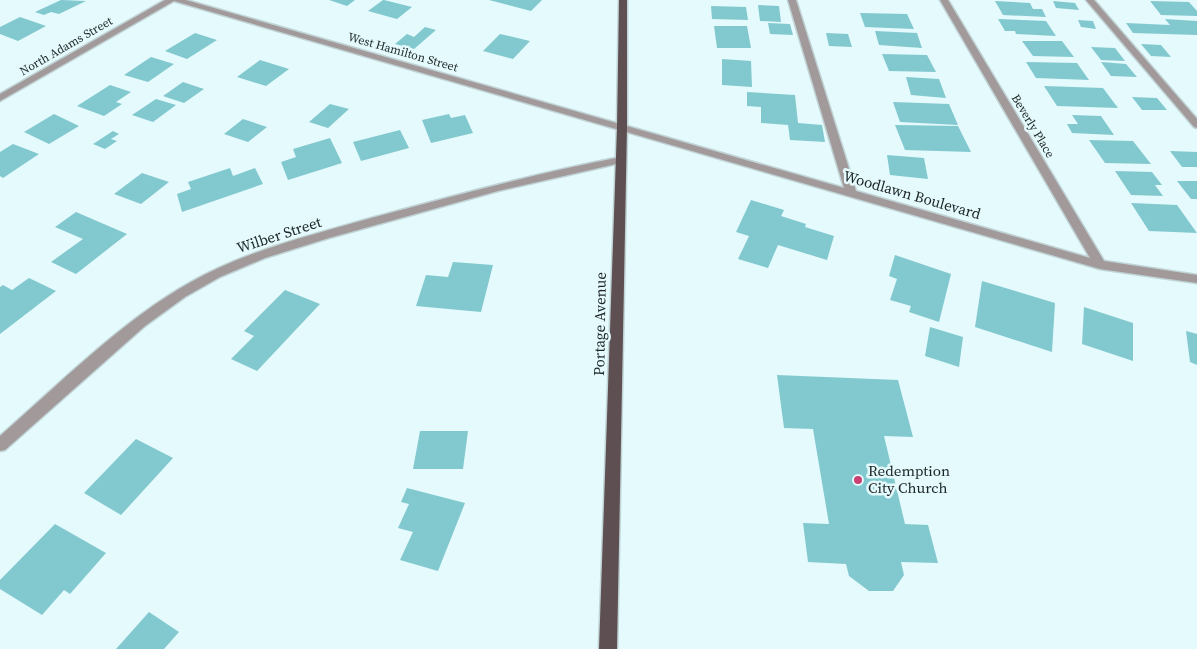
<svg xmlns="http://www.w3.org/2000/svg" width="1197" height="649" viewBox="0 0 1197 649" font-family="'Source Serif 4',serif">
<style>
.building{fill:#82c9cf}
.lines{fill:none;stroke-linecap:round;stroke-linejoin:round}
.minor-casing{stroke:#c0d3d5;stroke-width:3}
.major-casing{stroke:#c0d3d5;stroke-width:3}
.minor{fill:#a2999b;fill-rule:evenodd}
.major{fill:#5e4f52;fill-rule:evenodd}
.poi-dot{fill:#cc4073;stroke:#e4fafc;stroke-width:2}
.labels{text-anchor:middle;stroke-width:5;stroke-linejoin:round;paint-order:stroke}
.far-street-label{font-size:12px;fill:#1c2425;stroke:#e4fafc}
.street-label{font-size:15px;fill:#1c2425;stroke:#e4fafc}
.poi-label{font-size:15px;fill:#1c2425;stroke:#e4fafc;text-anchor:start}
</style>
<rect width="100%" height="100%" fill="#e4fafc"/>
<!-- building -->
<path class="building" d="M 61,0 L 86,1 L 59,14 L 51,12 L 44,15 L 35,12 Z
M 329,0 L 355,0 L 347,6 Z
M 383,0 L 384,0 L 412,7 L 397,19 L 368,11 Z
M 489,0 L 542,0 L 531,11 Z
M 995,1 L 1030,3 L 1033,9 L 1042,9 L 1046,17 L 1003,15 Z
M 1053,1 L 1075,3 L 1079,10 L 1056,8 Z
M 1150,1 L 1189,2 L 1197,11 L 1197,16 L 1161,15 Z
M 758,5 L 779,6 L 781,22 L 760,21 Z
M 711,6 L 746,7 L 748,20 L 712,19 Z
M 860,13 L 907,14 L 914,29 L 865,27 Z
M 20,17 L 46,26 L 18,41 L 0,34 L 0,27 Z
M 998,19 L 1046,21 L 1056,36 L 1016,34 L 1015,31 L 1005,31 Z
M 1165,19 L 1197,21 L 1197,35 L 1133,33 L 1126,23 L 1170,25 Z
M 1078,20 L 1093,21 L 1096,29 L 1081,27 Z
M 768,23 L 790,24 L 793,35 L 770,34 Z
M 714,26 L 747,26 L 751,48 L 717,48 Z
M 425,27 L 436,30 L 414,49 L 395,44 L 407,34 L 414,37 Z
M 875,31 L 917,33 L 922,48 L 879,45 Z
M 195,33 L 217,40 L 187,59 L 165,51 Z
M 826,33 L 848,34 L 852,47 L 829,46 Z
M 500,34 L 530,41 L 513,59 L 483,51 Z
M 1022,41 L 1062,41 L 1074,57 L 1033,56 Z
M 1141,44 L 1161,45 L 1171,57 L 1151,56 Z
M 1091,47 L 1115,48 L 1125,61 L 1101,60 Z
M 882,54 L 927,55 L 936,72 L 889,71 Z
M 151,57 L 174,64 L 148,82 L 124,75 Z
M 722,59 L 751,61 L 752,87 L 722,85 Z
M 260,60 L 289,69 L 266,86 L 237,77 Z
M 1026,62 L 1077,63 L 1089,80 L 1036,78 Z
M 1101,62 L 1126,64 L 1137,77 L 1111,76 Z
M 906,77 L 939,79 L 946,98 L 911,95 Z
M 183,82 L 204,89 L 184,103 L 163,96 Z
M 110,85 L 131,92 L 116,102 L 122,104 L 104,116 L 77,106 Z
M 1044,86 L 1103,88 L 1118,108 L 1057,106 Z
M 747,92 L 795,95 L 798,123 L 822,125 L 825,142 L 790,140 L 788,125 L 761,123 L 761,107 L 747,106 Z
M 1132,97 L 1157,98 L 1167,110 L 1142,110 Z
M 156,99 L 176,105 L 153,122 L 132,115 Z
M 893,102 L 949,104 L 958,125 L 900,122 Z
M 330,104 L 349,109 L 328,128 L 309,122 Z
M 54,114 L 79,126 L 49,144 L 24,132 Z
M 449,114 L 451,118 L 465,115 L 473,133 L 431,143 L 422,120 Z
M 1072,115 L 1101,116 L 1114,135 L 1072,133 L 1067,124 L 1078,124 Z
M 243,119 L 267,127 L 248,142 L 224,134 Z
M 895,125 L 958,126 L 971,152 L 905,150 Z
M 400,130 L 409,148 L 361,161 L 353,142 Z
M 113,131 L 119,134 L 111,139 L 117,141 L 105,149 L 93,144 Z
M 330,138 L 342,163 L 288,180 L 281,162 L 296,157 L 293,149 Z
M 1089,140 L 1133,141 L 1151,164 L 1105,163 Z
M 13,144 L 39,154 L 3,178 L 0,176 L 0,152 Z
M 1170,151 L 1197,152 L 1197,167 L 1182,167 Z
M 887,155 L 924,158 L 928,179 L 890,175 Z
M 230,168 L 233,176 L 255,168 L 263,184 L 182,212 L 177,194 L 191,189 L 188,182 Z
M 1115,171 L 1152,172 L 1162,185 L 1155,185 L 1163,196 L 1131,195 Z
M 142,173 L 169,182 L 141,204 L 114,194 Z
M 1177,181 L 1197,181 L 1197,199 L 1191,199 Z
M 751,200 L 784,210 L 781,216 L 806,224 L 805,227 L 834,236 L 827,260 L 778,245 L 768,268 L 738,259 L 749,236 L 736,232 Z
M 1131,203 L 1177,205 L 1197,233 L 1149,231 Z
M 76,212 L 127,234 L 76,274 L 51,262 L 83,239 L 55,227 Z
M 895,255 L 951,274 L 939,322 L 909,312 L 911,306 L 890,300 L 897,279 L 889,276 Z
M 453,262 L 493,265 L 481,312 L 416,306 L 426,275 L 448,277 Z
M 29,278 L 56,291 L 0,334 L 0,287 L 3,285 L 12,290 Z
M 982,281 L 1055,303 L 1052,352 L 975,327 Z
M 285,290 L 320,304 L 257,371 L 231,359 L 254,336 L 244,331 Z
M 1084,307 L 1133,323 L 1133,361 L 1082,344 Z
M 930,327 L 963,337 L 959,367 L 925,356 Z
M 1186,331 L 1197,334 L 1197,365 L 1190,362 Z
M 777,375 L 898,380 L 913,437 L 884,436 L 905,524 L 928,525 L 938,563 L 901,562 L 904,575 L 893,591 L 869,591 L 849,576 L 846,564 L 808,562 L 803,523 L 829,524 L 813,429 L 784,428 Z
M 420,431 L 468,431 L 463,469 L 413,469 Z
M 136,439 L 173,458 L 121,515 L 84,493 Z
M 407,488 L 465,503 L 438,571 L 400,560 L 413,532 L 398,528 L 409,504 L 401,502 Z
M 55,524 L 106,553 L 70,594 L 64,590 L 42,615 L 0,589 L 0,580 Z
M 149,612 L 179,632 L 164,649 L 116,649 Z"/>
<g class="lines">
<!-- minor casing -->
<g class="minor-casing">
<path id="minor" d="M 165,0 L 186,0 L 844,188 L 788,0 L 796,0 L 856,191 L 1090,258 L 940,0 L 948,0 L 1104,261 L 1197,275 L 1197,283 L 1100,269 L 174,1 L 0,101 L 0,94 Z
M 1086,0 L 1094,0 L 1197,119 L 1197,128 L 1194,127 Z
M 621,157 L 625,158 L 625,162 L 498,191 L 329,238 L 265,258 L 220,277 L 185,297 L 145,326 L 5,450 L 0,451 L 0,436 C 58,385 124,319 191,282 C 248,250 312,235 375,217 C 457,195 538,173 621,157 Z"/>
</g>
<!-- major casing -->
<g class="major-casing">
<path id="major" d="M 619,0 L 627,0 L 627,127 L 617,649 L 599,649 L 617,127 Z"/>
</g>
<!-- minor -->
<use href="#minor" class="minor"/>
<!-- major -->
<use href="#major" class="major"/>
</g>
<!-- markers -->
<circle class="poi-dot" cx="858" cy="480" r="5"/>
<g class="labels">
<!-- far-street labels -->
<g class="far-street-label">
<text transform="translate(66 46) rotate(-30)" y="4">North Adams Street</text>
<text transform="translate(403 52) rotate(16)" y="4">West Hamilton Street</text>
<text transform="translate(1033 126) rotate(59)" y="4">Beverly Place</text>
</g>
<!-- street labels -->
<g class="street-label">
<text transform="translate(912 195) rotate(16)" y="5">Woodlawn Boulevard</text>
<text transform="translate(279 235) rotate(-18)" y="5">Wilber Street</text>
<text transform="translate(600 324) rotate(-89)" y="5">Portage Avenue</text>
</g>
<!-- poi labels -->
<g class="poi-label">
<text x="868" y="476">Redemption<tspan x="868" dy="17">City Church</tspan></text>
</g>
</g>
</svg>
